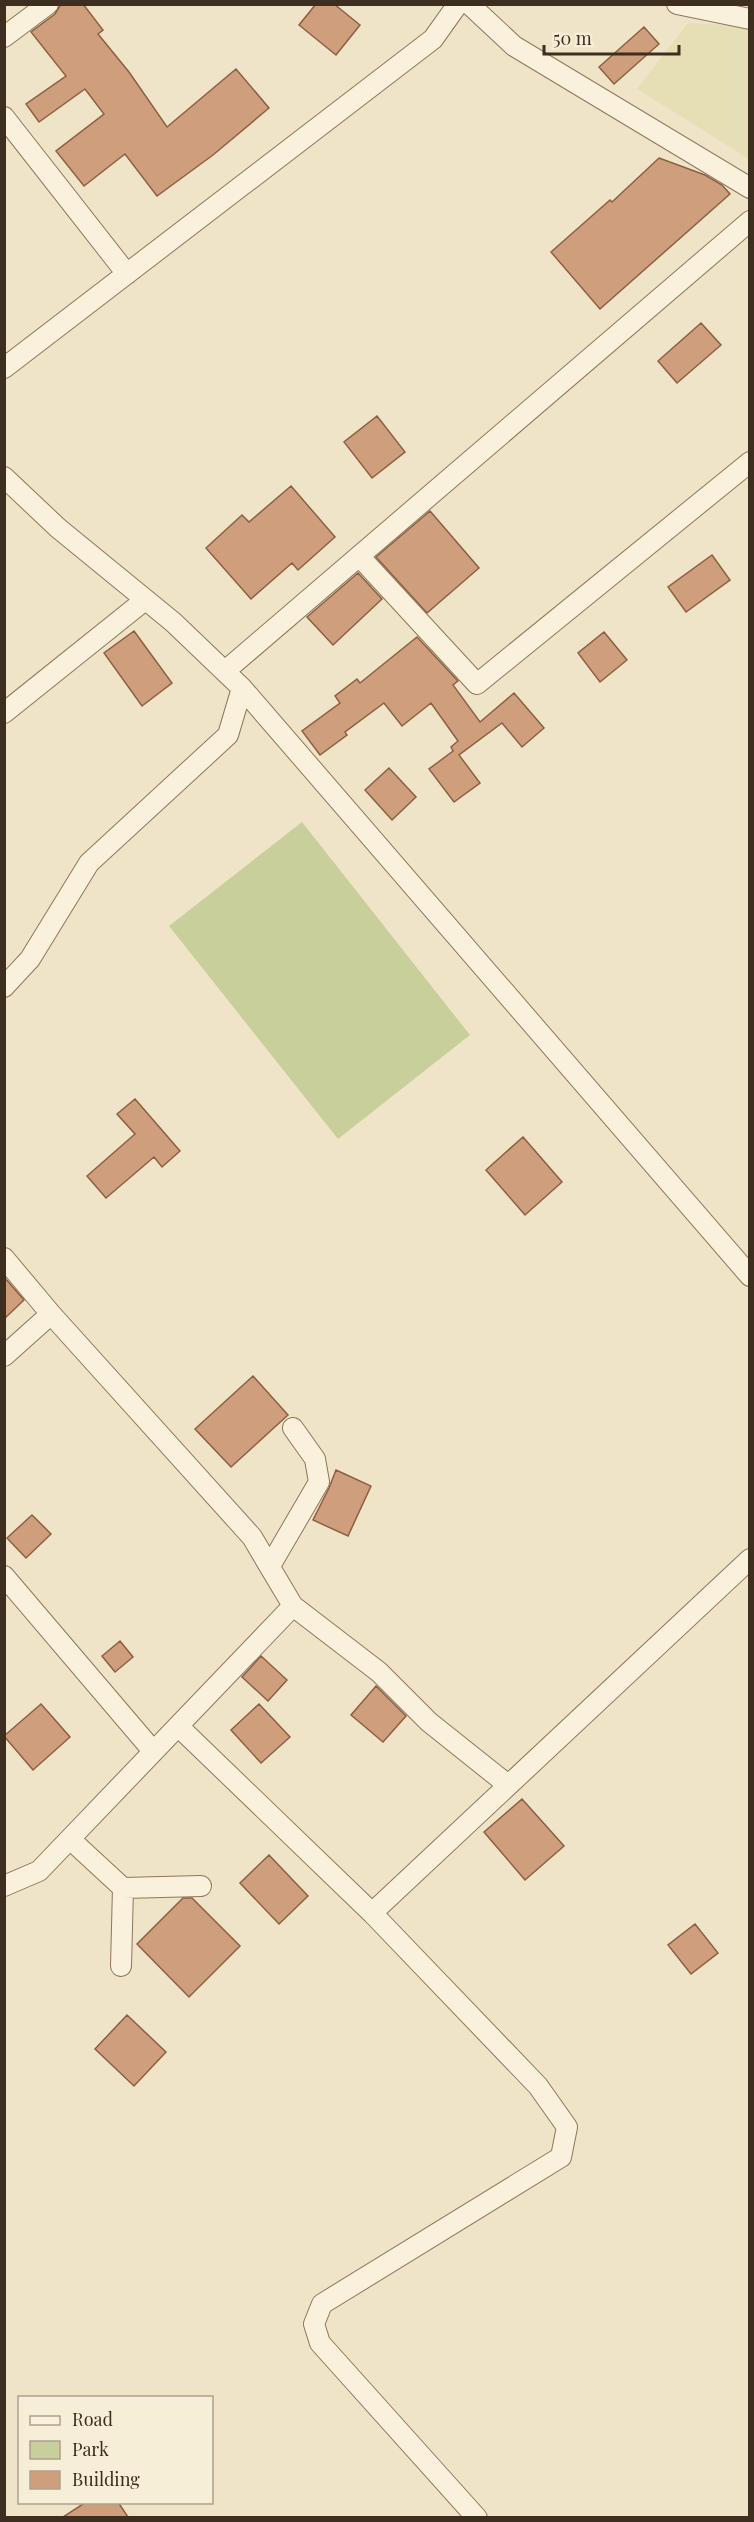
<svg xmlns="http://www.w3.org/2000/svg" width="754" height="2522" viewBox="0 0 754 2522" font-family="'Playfair Display',serif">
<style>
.farmland{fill:#e6deb5}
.green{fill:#c9cf9b}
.building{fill:#cf9f7d;stroke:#8d5f41;stroke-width:1.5}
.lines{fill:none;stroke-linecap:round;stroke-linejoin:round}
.minor-casing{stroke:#8d765c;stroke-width:22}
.minor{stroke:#faf1dc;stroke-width:20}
</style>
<rect width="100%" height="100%" fill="#f0e4c8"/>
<!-- farmland -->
<path class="farmland" d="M 688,23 L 749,26 L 749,159 L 637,89 Z"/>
<!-- green -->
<path class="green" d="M 302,822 L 470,1035 L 338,1139 L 169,926 Z"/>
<!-- building -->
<path class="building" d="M 61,4 L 83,4 L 103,30 L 98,34 L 129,72 L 167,127 L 236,69 L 269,108 L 213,155 L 157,196 L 125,154 L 84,186 L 56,151 L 104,114 L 85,89 L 39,122 L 26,104 L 66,76 L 31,32 L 55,14 Z
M 316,4 L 334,4 L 360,25 L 336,55 L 299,25 Z
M 644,27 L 659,44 L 614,84 L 599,67 Z
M 659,158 L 705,175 L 722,185 L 730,194 L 600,309 L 551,252 L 610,200 L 612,202 Z
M 701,323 L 721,345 L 677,383 L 658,361 Z
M 377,416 L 405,452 L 372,478 L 344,442 Z
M 291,486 L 335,537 L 298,570 L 292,563 L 251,599 L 206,548 L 242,515 L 249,522 Z
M 430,511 L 479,568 L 427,613 L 376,557 Z
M 712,555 L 730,580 L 686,612 L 668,587 Z
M 358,573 L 382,599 L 333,645 L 307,617 Z
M 134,631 L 172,683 L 142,706 L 104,653 Z
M 604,632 L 627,660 L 600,682 L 578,653 Z
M 417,637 L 458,681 L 453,685 L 480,722 L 514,693 L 544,728 L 522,747 L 502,723 L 459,755 L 480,783 L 454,802 L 429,769 L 453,751 L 451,747 L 458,741 L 431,703 L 402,726 L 384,703 L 345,732 L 347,735 L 320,755 L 302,731 L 340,703 L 335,696 L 357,679 L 360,683 Z
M 389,768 L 416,797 L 392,820 L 365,790 Z
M 135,1099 L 180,1151 L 162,1167 L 154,1157 L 106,1198 L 87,1176 L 135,1134 L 117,1114 Z
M 523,1137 L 562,1182 L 525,1215 L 486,1170 Z
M 4,1277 L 24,1300 L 4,1319 Z
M 253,1376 L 288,1415 L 231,1467 L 195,1429 Z
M 336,1470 L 371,1486 L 348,1536 L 313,1520 L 329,1488 Z
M 32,1515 L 51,1534 L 26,1558 L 7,1538 Z
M 120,1641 L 133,1657 L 115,1672 L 102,1656 Z
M 261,1656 L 287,1680 L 268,1701 L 242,1677 Z
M 376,1686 L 406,1716 L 383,1742 L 351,1715 Z
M 41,1704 L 70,1737 L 33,1770 L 4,1736 Z
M 259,1704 L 290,1737 L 261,1763 L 231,1730 Z
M 522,1799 L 564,1846 L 525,1880 L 484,1832 Z
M 269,1855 L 308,1896 L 279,1924 L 240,1883 Z
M 183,1898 L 192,1898 L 240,1946 L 189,1997 L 137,1944 Z
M 695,1924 L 718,1953 L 691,1974 L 668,1945 Z
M 127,2015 L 166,2052 L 134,2086 L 95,2049 Z
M 86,2502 L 118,2502 L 128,2517 L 63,2517 Z"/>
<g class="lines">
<!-- minor casing -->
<g class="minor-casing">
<path id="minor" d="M 469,4 L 514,46 L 750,188
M 677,4 L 750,19
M 4,37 L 48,4
M 4,117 L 127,274
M 4,368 L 433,39 L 458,4
M 4,477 L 58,528 L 173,622 L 242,688 L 750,1276
M 359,556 L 477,684 L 750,462
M 225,671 L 750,221
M 4,713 L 145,600
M 4,987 L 30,959 L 89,863 L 228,735 L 242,688
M 4,1258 L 51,1314 L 252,1537 L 293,1606 L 379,1672 L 429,1722 L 508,1785
M 4,1356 L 51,1314
M 270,1566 L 319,1482 L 315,1459 L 293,1428
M 4,1576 L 153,1751
M 178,1726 L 372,1913 L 750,1559
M 71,1840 L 123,1888 L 201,1886
M 4,1886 L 39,1871 L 293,1606
M 372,1913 L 538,2086 L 567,2127 L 561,2157 L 322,2304 L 314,2324 L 320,2343 L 477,2518
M 121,1966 L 123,1888"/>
</g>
<!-- minor -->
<use href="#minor" class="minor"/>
</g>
<!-- border -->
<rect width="754" height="2522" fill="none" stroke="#3d2e20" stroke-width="12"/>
<!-- legend -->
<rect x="18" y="2396" width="195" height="108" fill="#f7eed8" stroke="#ada18e" stroke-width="1.5"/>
<rect x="30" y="2416" width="30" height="9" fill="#faf1dc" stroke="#ada18e" stroke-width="1.5"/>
<text x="72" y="2426" font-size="18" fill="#3d2e20">Road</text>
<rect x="30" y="2441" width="30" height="18" fill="#c9cf9b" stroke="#ada18e" stroke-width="1.5"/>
<text x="72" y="2456" font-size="18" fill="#3d2e20">Park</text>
<rect x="30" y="2471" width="30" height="18" fill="#cf9f7d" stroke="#ada18e" stroke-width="1.5"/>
<text x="72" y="2486" font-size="18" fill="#3d2e20">Building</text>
<!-- scale -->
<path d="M544 45v9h135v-9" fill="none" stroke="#3d2e20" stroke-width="3"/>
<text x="553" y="45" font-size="18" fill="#3d2e20" stroke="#f7eed8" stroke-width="4.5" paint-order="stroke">50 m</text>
</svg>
